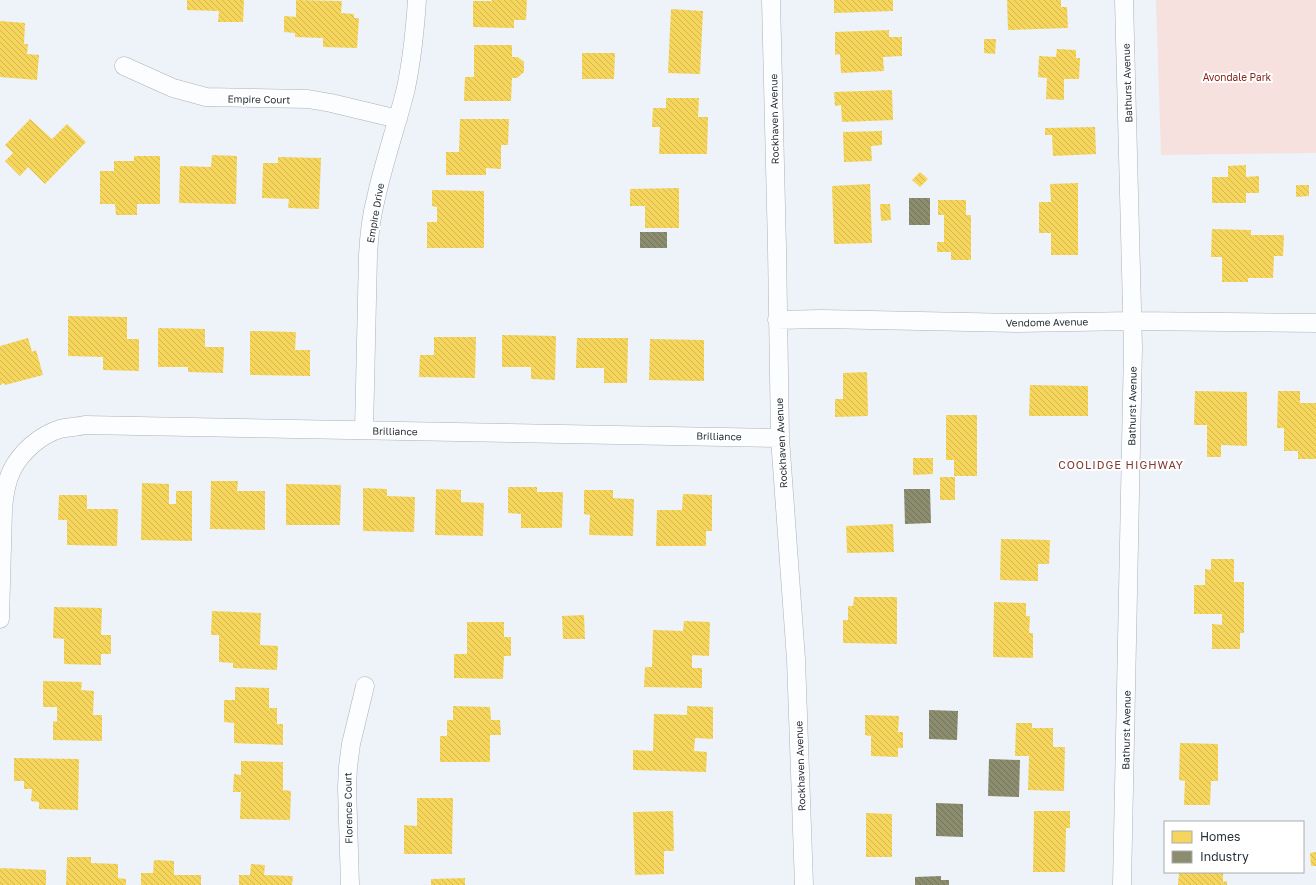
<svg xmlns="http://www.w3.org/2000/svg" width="1316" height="885" viewBox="0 0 1316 885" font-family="'Golos Text',sans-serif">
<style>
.park{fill:#f6e1df}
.homes{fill:url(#homes-back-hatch)}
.industry{fill:url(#industry-back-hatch)}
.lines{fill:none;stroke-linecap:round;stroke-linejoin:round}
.street-casing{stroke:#abb3b9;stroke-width:19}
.street{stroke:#fcfdfe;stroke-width:18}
.labels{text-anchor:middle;stroke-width:4;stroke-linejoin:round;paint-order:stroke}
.park-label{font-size:10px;fill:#8a2417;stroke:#fff}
.street-label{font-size:10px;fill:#263039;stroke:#fff}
.neighbourhood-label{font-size:11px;letter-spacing:1px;fill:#813a2f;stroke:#fff}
</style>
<defs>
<pattern id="homes-back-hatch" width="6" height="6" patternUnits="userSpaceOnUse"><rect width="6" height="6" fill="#f6d55c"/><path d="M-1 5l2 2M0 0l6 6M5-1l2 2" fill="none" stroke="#d3b751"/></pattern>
<pattern id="industry-back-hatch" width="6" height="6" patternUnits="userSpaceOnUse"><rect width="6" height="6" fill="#8c8c6e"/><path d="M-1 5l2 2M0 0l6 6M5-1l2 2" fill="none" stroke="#72735b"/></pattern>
</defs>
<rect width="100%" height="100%" fill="#edf3f8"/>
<!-- park -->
<path class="park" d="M 1156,0 L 1316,0 L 1316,153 L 1161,155 Z"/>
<!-- homes -->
<path class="homes" d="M 187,0 L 244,0 L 243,22 L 218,22 L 219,11 L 187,10 Z
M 296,0 L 342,1 L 341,13 L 354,14 L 354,18 L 359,18 L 357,48 L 323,47 L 323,38 L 295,37 L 295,33 L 284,32 L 284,16 L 296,17 Z
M 492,0 L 527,0 L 526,20 L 514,20 L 514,28 L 473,27 L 473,1 L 492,1 Z
M 834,0 L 893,0 L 893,11 L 834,13 Z
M 1007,0 L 1061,0 L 1061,7 L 1067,7 L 1068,28 L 1008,30 Z
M 671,9 L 703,11 L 700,74 L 668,73 Z
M 0,21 L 25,23 L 24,44 L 28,44 L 27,54 L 39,55 L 37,80 L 0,77 Z
M 889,30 L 889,37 L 902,37 L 902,56 L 883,57 L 884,71 L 841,73 L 840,54 L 835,55 L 835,32 Z
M 984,39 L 996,39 L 995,54 L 984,53 Z
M 474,45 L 512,45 L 512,57 L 518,57 L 524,62 L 524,72 L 517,78 L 512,78 L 511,101 L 464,101 L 465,77 L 474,77 Z
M 1057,49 L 1076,50 L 1076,58 L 1080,58 L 1079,79 L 1064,79 L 1064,100 L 1046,99 L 1047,78 L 1038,77 L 1039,56 L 1056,57 Z
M 582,53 L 615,53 L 614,79 L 582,79 Z
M 892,90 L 893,120 L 842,122 L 841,105 L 835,106 L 834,92 Z
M 666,98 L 699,98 L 698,117 L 708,117 L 707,154 L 659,154 L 660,127 L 652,127 L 653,108 L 666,108 Z
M 30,119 L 52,139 L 67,124 L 86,142 L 45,184 L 28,167 L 20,176 L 5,161 L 13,153 L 5,145 Z
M 460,119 L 509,119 L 508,145 L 501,145 L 501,169 L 486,168 L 486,175 L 446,175 L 446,152 L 459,152 Z
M 1095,127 L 1096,154 L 1053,156 L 1052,135 L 1045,135 L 1045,128 Z
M 882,131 L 882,145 L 871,146 L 872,161 L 844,162 L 843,132 Z
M 212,155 L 237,156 L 236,204 L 179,203 L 180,166 L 211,167 Z
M 134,156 L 160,156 L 160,204 L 137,204 L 137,215 L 116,215 L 115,204 L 100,204 L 100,171 L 114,171 L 114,161 L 134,161 Z
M 278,157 L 321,158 L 319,209 L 288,208 L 289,199 L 262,198 L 263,163 L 278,163 Z
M 1246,165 L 1246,177 L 1259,176 L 1259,193 L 1246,193 L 1246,203 L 1212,203 L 1212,177 L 1228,177 L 1228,166 Z
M 920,172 L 928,179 L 920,187 L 912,180 Z
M 1078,183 L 1078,255 L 1051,255 L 1051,233 L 1039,233 L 1039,202 L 1051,202 L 1050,184 Z
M 870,184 L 872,243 L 834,244 L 832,186 Z
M 1296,185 L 1309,185 L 1309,196 L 1296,197 Z
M 679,188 L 679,228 L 645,228 L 645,206 L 630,206 L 630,189 Z
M 432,190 L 484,191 L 484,248 L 427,248 L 427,222 L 437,222 L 437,207 L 432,206 Z
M 938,200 L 966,200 L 966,215 L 971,215 L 971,260 L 951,260 L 951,252 L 937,252 L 937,242 L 944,242 L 944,215 L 938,215 Z
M 880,204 L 890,204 L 891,220 L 881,221 Z
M 1212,229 L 1251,230 L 1251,235 L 1284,235 L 1283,256 L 1274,256 L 1273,278 L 1248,278 L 1248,282 L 1222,282 L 1222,257 L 1211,257 Z
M 68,316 L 127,317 L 127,339 L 139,339 L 139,371 L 103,370 L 103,357 L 68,356 Z
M 158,328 L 205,329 L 205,347 L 224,347 L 223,373 L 188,372 L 188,367 L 158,367 Z
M 250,331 L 296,332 L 295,350 L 310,350 L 310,376 L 250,375 Z
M 502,335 L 556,336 L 555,380 L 531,379 L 531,367 L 502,367 Z
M 434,337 L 476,337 L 475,378 L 419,377 L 420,355 L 434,355 Z
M 28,338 L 32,352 L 36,350 L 43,375 L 5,385 L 4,383 L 0,385 L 0,346 Z
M 577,338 L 628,338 L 627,383 L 604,383 L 604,368 L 576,368 Z
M 650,339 L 704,340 L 704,381 L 649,380 Z
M 867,372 L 868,416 L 835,417 L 835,399 L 843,399 L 843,373 Z
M 1030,385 L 1088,386 L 1088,416 L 1029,416 Z
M 1195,391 L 1247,392 L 1247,446 L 1221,445 L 1221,457 L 1207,457 L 1207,425 L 1194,425 Z
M 1278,391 L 1300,391 L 1300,403 L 1316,403 L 1316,459 L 1298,459 L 1298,451 L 1284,451 L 1284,428 L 1277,428 Z
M 946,415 L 977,415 L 977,476 L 954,476 L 954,460 L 946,460 Z
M 913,458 L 933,458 L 933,474 L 913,475 Z
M 940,477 L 955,477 L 955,500 L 940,500 Z
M 211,481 L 238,481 L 237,491 L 265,491 L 265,530 L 210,529 Z
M 142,483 L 169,484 L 169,504 L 176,504 L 176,491 L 192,491 L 192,541 L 141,540 Z
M 286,484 L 341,485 L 340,525 L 286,525 Z
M 508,487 L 537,487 L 537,492 L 563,492 L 562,528 L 521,528 L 521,514 L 508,513 Z
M 363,488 L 387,489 L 387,496 L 415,497 L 414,532 L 363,531 Z
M 436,489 L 461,490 L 461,502 L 484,503 L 483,536 L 435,535 Z
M 584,490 L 613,490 L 613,498 L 634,499 L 633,536 L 589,535 L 590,515 L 584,514 Z
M 683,494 L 712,495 L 712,531 L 706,531 L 706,546 L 656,546 L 657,510 L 682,510 Z
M 59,495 L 87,495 L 87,509 L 118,509 L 117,546 L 67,545 L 67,520 L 58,520 Z
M 893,524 L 894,552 L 847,553 L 846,526 Z
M 1001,539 L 1050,540 L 1049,564 L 1038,564 L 1038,581 L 1000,580 Z
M 1211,559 L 1234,559 L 1234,582 L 1244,582 L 1244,633 L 1240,633 L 1240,649 L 1212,649 L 1212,624 L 1222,625 L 1222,614 L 1194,614 L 1194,585 L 1205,585 L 1205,569 L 1211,570 Z
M 854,597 L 897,597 L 897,644 L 843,643 L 843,620 L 848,620 L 848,606 L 853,606 Z
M 994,602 L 1026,603 L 1026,616 L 1030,616 L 1029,633 L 1033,633 L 1033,658 L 993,657 Z
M 54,607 L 102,608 L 101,635 L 111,635 L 111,654 L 101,654 L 101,665 L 64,664 L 64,639 L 53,638 Z
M 212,611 L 261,613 L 260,645 L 278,646 L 277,670 L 233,668 L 233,663 L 219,662 L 219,635 L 211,635 Z
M 584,615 L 585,639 L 563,639 L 562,616 Z
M 684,621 L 710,622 L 709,656 L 692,655 L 692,668 L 702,668 L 702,688 L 644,687 L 645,667 L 652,667 L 653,630 L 683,631 Z
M 467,622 L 504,622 L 504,637 L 511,637 L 511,656 L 504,656 L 503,679 L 454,678 L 454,654 L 467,654 Z
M 43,681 L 82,682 L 81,690 L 94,691 L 93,715 L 102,715 L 102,741 L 53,740 L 53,721 L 57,722 L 57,707 L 43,707 Z
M 235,687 L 269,688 L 269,708 L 277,708 L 277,724 L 283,724 L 283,745 L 234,743 L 234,723 L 224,722 L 224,700 L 235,700 Z
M 453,706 L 490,707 L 491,720 L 500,720 L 501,735 L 490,735 L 490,762 L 440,762 L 440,736 L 447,736 L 447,720 L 453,720 Z
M 687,706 L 713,707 L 713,739 L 695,738 L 694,751 L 707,752 L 706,772 L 633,770 L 633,750 L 653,751 L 654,714 L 687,715 Z
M 865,715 L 899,716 L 898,732 L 903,732 L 903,748 L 898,748 L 898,757 L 871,756 L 871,736 L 865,735 Z
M 1016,723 L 1032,723 L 1032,728 L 1053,728 L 1053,747 L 1065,747 L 1064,791 L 1028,790 L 1029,756 L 1015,756 Z
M 1180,743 L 1218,744 L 1218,781 L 1211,781 L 1210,805 L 1184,805 L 1185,781 L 1179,780 Z
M 14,758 L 79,759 L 78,810 L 39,809 L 39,802 L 31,801 L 32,789 L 24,789 L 24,781 L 14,781 Z
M 241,761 L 283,762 L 283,790 L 291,791 L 290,820 L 240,819 L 241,792 L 233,792 L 234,774 L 241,775 Z
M 417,798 L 453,798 L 452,854 L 404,854 L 404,825 L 417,826 Z
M 673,811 L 674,851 L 664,851 L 664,874 L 635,875 L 633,812 Z
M 1034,811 L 1070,811 L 1070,828 L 1066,828 L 1065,872 L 1033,872 Z
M 866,813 L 892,814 L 892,857 L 866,857 Z
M 1316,852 L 1316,866 L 1311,866 L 1310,853 Z
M 67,857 L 91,857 L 91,863 L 118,864 L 118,878 L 126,879 L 126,885 L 66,885 Z
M 154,860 L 174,861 L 174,875 L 201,875 L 201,885 L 141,885 L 141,873 L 153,873 Z
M 251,864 L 265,865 L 264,875 L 293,876 L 292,885 L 239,885 L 239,875 L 250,875 Z
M 0,868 L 46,870 L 46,885 L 0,885 Z
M 1179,872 L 1223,872 L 1223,882 L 1227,881 L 1227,885 L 1178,885 Z
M 465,878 L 465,885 L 431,885 L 431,879 Z"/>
<!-- industry -->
<path class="industry" d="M 909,198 L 930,198 L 930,225 L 909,225 Z
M 640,232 L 667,232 L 667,248 L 640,248 Z
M 904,489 L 930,489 L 931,523 L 905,524 Z
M 929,710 L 958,711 L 957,740 L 929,739 Z
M 989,759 L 1020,760 L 1019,797 L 988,796 Z
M 936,803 L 963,804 L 963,837 L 936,836 Z
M 941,876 L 941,880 L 949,880 L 949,885 L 915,885 L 915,877 Z"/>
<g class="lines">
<!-- street casing -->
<g class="street-casing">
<path id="street" d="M 771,0 L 777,248 L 780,438 L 796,659 L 804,885
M 124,66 L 173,88 L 206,97 L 308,99 L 331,103 L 398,119
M 777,320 L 822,319 L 1017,323 L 1133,321 L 1316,323
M 364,430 L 368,255 C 369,236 371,217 376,198 C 384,161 397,125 406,88 C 412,59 415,30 417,0
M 0,619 L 3,509 C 4,496 6,482 12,470 C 21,452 40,435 60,429 C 68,427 77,427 85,425 L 780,438
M 350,885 L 347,787 L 348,767 L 351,744 L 365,686
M 1122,885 L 1133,348 L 1124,0"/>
</g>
<!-- street -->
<use href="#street" class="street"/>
</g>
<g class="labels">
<!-- park labels -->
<g class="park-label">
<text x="1237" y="81">Avondale Park</text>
</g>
<!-- street labels -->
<g class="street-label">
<text transform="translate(1127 83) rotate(-92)" y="4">Bathurst Avenue</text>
<text transform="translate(259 99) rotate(1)" y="4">Empire Court</text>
<text transform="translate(774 119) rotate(-91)" y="4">Rockhaven Avenue</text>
<text transform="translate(375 213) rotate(-80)" y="4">Empire Drive</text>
<text transform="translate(1047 322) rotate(-1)" y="4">Vendome Avenue</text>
<text transform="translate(1132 406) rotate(-89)" y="4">Bathurst Avenue</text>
<text transform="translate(395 431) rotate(1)" y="4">Brilliance</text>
<text transform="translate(719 436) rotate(1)" y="4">Brilliance</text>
<text transform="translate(781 443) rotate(-93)" y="4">Rockhaven Avenue</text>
<text transform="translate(1126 730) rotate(-89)" y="4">Bathurst Avenue</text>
<text transform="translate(800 766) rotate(-92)" y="4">Rockhaven Avenue</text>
<text transform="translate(348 808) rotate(-91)" y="4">Florence Court</text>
</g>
<!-- neighbourhood labels -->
<g class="neighbourhood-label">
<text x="1121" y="469">COOLIDGE HIGHWAY</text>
</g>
</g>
<!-- legend -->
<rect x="1164" y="821" width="140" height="52" fill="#ffffff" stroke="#a8acb0"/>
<rect x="1172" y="831" width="20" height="12" fill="#f6d55c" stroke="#a8acb0"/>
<text x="1200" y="841" font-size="12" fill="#263039">Homes</text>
<rect x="1172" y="851" width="20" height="12" fill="#8c8c6e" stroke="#a8acb0"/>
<text x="1200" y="861" font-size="12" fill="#263039">Industry</text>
</svg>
